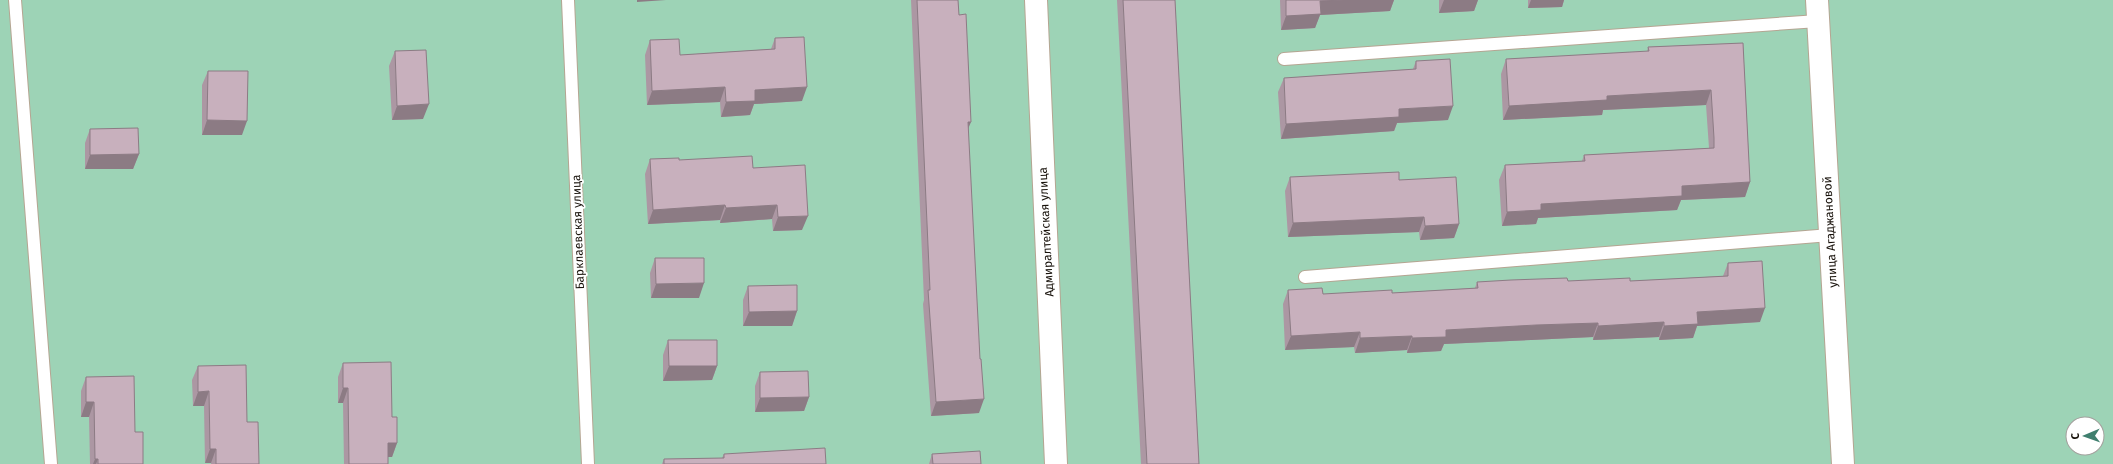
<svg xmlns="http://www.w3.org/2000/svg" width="2113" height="464" viewBox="0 0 2113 464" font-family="'Fira Sans',sans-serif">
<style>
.green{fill:#9dd3b6;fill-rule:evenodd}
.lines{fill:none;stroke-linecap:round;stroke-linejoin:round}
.lane-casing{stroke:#b5a592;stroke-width:14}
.street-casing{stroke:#b5a592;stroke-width:24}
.lane{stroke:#fff;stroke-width:12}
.street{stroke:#fff;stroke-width:22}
.wall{fill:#ac97a3}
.shaded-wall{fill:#8c7b84}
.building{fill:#c8b0bd;stroke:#8c7b84}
.labels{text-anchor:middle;stroke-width:3.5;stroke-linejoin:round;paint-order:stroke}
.street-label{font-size:12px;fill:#18120b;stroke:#fff}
</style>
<rect width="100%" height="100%" fill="#f1e0cc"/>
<!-- green -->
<path class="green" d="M 0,0 L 2113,0 L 2113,464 L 0,464 ZM 2073,424 L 2097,424 L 2097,448 L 2073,448 Z"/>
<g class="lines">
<!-- lane casing -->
<g class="lane-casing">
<path id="lane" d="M 15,0 L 51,464
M 568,0 L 588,464
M 1284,59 L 1818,21
M 1305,277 L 1830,235"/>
</g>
<!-- street casing -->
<g class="street-casing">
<path id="street" d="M 1036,0 L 1056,464
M 1817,0 L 1843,464"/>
</g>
<!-- lane -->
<use href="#lane" class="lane"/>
<!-- street -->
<use href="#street" class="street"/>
</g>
<!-- wall -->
<path class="wall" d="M 911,0 L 958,0 L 968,129 L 979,413 L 931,416 L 923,304 L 924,300 Z
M 1117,0 L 1175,0 L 1199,464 L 1141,464 Z
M 1280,0 L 1394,0 L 1390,11 L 1320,15 L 1315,28 L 1281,30 Z
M 1439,0 L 1478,0 L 1474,11 L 1439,13 Z
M 1528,0 L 1564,0 L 1562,7 L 1528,8 Z
M 775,38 L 802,101 L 754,104 L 750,115 L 721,117 L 720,102 L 647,105 L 645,55 L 650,40 L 680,55 L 771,49 Z
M 1743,43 L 1750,182 L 1745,197 L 1681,200 L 1677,210 L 1538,218 L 1536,224 L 1502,226 L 1499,180 L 1505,165 L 1582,161 L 1584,155 L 1709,148 L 1706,105 L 1603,110 L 1602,115 L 1503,120 L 1501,74 L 1506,59 L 1647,52 L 1648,47 Z
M 395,51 L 423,119 L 392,120 L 389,66 Z
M 1416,61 L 1448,120 L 1397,123 L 1394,131 L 1281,139 L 1278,92 L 1284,78 L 1413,69 Z
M 208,71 L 242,135 L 202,135 L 202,85 Z
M 90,129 L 139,154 L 133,169 L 85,169 L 85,143 Z
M 650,159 L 679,160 L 753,168 L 802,230 L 773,231 L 772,219 L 720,223 L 720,220 L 648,224 L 645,174 Z
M 1290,177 L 1399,180 L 1459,224 L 1454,238 L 1420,240 L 1419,232 L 1288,237 L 1285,191 Z
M 655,258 L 699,298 L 651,298 L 650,273 Z
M 1728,263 L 1760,322 L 1697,326 L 1693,338 L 1659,340 L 1659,337 L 1593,340 L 1593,337 L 1531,340 L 1444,344 L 1441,351 L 1407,353 L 1407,350 L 1355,353 L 1354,347 L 1285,350 L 1283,304 L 1288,290 L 1323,294 L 1392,293 L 1475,288 L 1477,282 L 1630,281 L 1723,276 Z
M 748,286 L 797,311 L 792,326 L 743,326 L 743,300 Z
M 668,340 L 717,366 L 712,380 L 663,381 L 663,355 Z
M 343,363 L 392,417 L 397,443 L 392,457 L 388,457 L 388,464 L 344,464 L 343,403 L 338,403 L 338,377 Z
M 198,366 L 247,422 L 259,464 L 211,464 L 211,463 L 205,463 L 204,406 L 193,406 L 192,380 Z
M 760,372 L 809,397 L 804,411 L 755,412 L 755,386 Z
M 86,377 L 135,432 L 143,464 L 90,464 L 89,417 L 81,417 L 81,391 Z
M 724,454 L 826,464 L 662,464 L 664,459 L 722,458 Z
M 932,454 L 981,464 L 929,464 Z"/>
<!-- shaded-wall -->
<path class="shaded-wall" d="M 637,0 L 666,0 L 637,2 Z
M 1344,0 L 1394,0 L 1390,11 L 1320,15 L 1315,28 L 1281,30 L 1286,16 L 1320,1 Z
M 1444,0 L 1478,0 L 1474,11 L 1439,13 Z
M 1531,0 L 1564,0 L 1562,7 L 1528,8 Z
M 725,87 L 720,102 L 647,105 L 652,91 Z
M 807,87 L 802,101 L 754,104 L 750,115 L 721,117 L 726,102 L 755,90 Z
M 1711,90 L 1706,105 L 1603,110 L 1602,115 L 1503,120 L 1509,106 L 1607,96 Z
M 429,104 L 423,119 L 392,120 L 397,106 Z
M 1453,106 L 1448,120 L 1397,123 L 1394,131 L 1281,139 L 1286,124 L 1399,109 Z
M 207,120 L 247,121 L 242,135 L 202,135 Z
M 968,122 L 971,122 L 965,136 Z
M 139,154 L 133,169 L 85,169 L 90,155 Z
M 1750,182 L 1745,197 L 1681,200 L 1677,210 L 1538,218 L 1536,224 L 1502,226 L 1507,212 L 1541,204 L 1682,186 Z
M 725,205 L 720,220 L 648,224 L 653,210 Z
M 777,205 L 772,219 L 720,223 L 726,208 Z
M 808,216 L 802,230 L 773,231 L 778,217 Z
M 1424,217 L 1419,232 L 1288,237 L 1293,223 Z
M 1459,224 L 1454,238 L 1420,240 L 1425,226 Z
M 704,283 L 699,298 L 651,298 L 656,284 Z
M 1765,308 L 1760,322 L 1697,326 L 1693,338 L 1659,340 L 1664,326 L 1697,312 Z
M 797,311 L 792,326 L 743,326 L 749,312 Z
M 1664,322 L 1659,337 L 1593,340 L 1598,326 Z
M 1598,323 L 1593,337 L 1531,340 L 1444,344 L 1441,351 L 1407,353 L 1412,338 L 1446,330 L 1536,325 Z
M 1360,332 L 1354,347 L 1285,350 L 1291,336 Z
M 1412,336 L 1407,350 L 1355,353 L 1360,338 Z
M 669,366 L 717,366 L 712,380 L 663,381 Z
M 343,388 L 348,388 L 343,403 L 338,403 Z
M 209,391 L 204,406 L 193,406 L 198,392 Z
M 809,397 L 804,411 L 755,412 L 760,398 Z
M 984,399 L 979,413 L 931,416 L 936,402 Z
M 86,402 L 94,402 L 89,417 L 81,417 Z
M 388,443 L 397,443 L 392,457 L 383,457 Z
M 210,449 L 216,449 L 211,463 L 205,463 Z
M 95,459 L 98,459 L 96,464 L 93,464 Z"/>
<!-- building -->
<path class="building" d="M 917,0 L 958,0 L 959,15 L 966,14 L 971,122 L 968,122 L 980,359 L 981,359 L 984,399 L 936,402 L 928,290 L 930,290 Z
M 1123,0 L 1175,0 L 1199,464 L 1147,464 Z
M 1286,0 L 1344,0 L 1320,1 L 1321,14 L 1286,16 Z
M 804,37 L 807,87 L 755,90 L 755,101 L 726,102 L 725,87 L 652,91 L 650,40 L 679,39 L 680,55 L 775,49 L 775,38 Z
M 1743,43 L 1750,182 L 1682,186 L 1682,196 L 1541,204 L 1541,210 L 1507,212 L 1505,165 L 1585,161 L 1584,155 L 1714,148 L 1714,138 L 1711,90 L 1607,96 L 1607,100 L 1509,106 L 1506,59 L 1649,51 L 1648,47 Z
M 426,50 L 429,104 L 397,106 L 395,51 Z
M 1450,59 L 1453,106 L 1399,109 L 1399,117 L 1286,124 L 1284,78 L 1416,69 L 1416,61 Z
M 208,71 L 248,71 L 247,121 L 207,120 Z
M 138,128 L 139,154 L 90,155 L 90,129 Z
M 752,156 L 753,168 L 805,165 L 808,216 L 778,217 L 777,205 L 726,208 L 725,205 L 653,210 L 650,159 L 679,158 L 679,160 Z
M 1399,172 L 1399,180 L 1456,177 L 1459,224 L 1425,226 L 1424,217 L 1293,223 L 1290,177 Z
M 655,258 L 704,258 L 704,283 L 656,284 Z
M 1762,261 L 1765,308 L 1697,312 L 1698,324 L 1664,326 L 1664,322 L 1598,326 L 1598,323 L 1536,325 L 1446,330 L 1446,337 L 1412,338 L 1412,336 L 1360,338 L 1360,332 L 1291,336 L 1288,290 L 1322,288 L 1323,294 L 1392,290 L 1392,293 L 1478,288 L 1477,282 L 1511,280 L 1567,278 L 1568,281 L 1630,278 L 1630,281 L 1728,276 L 1728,263 Z
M 797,285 L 797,311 L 749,312 L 748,286 Z
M 668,340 L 717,340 L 717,366 L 669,366 Z
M 391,362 L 392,417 L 397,417 L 397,443 L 388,443 L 388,464 L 349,464 L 348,388 L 343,388 L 343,363 Z
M 246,365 L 247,422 L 258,422 L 259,464 L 216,464 L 216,449 L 210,449 L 209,391 L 198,392 L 198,366 Z
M 808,371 L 809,397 L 760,398 L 760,372 Z
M 134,376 L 135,432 L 143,432 L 143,464 L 98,464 L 98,459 L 95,459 L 94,402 L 86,402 L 86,377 Z
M 825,448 L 826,464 L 664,464 L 664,459 L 724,458 L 724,454 Z
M 980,451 L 981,464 L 933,464 L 932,454 Z"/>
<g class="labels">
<!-- street labels -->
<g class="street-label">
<text transform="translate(578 232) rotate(-92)" y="4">Барклаевская улица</text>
<text transform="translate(1046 232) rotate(-93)" y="4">Адмиралтейская улица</text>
<text transform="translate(1830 232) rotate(-93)" y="4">улица Агаджановой</text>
</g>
</g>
<!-- north arrow -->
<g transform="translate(2085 436) rotate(268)"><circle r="19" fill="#ffffff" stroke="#a3a09d"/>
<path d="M0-3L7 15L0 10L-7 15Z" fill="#3f7f6e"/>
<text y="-6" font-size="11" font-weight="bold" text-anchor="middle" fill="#18120b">С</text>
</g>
</svg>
